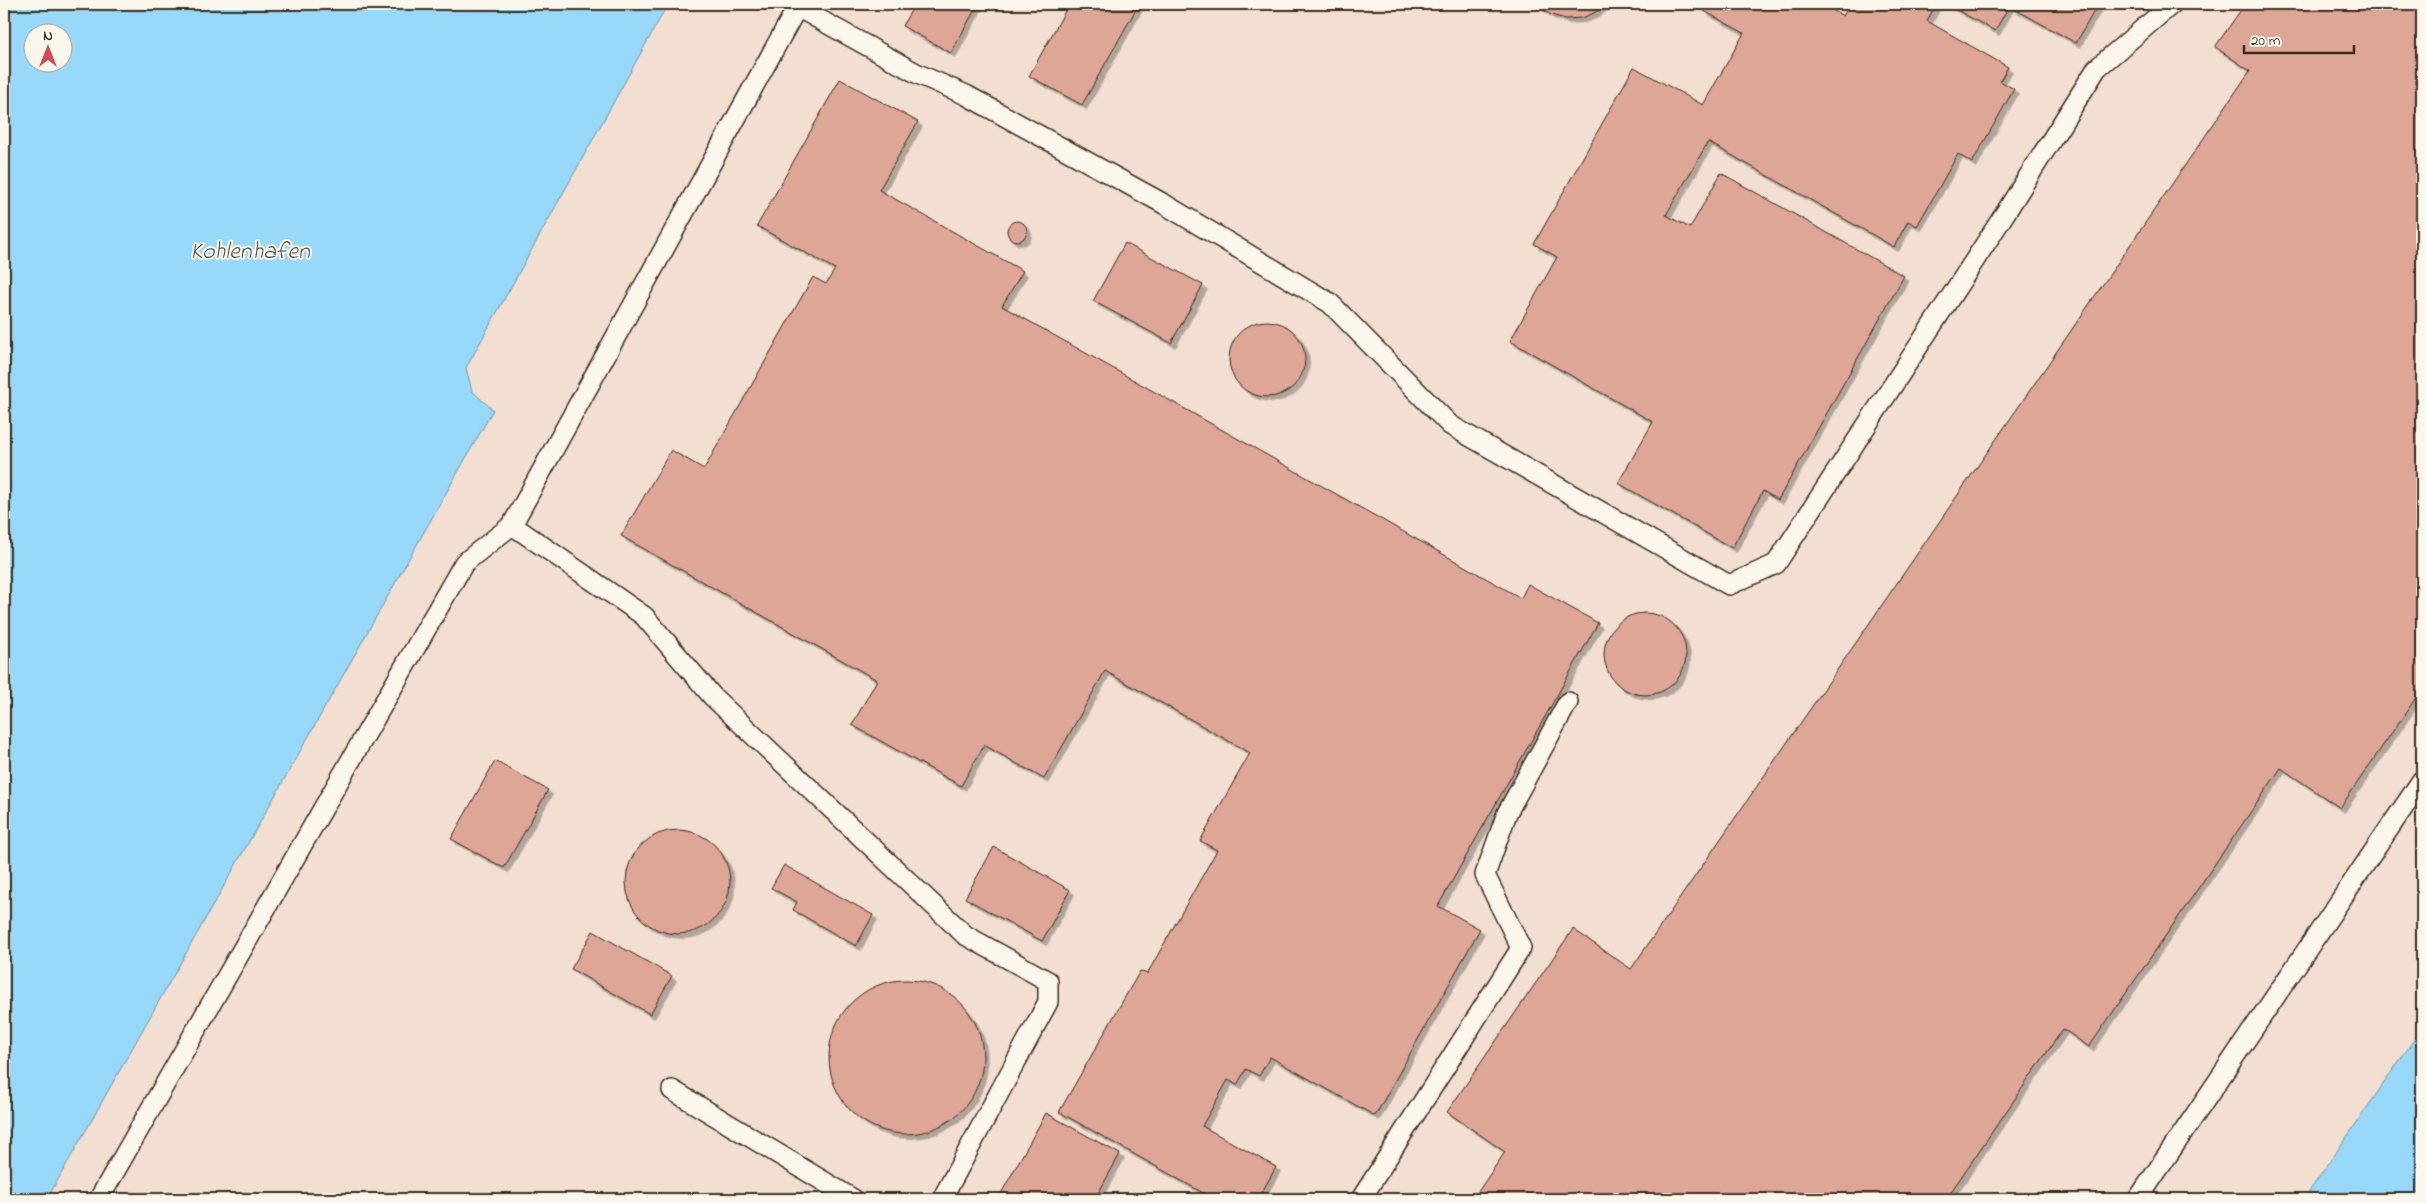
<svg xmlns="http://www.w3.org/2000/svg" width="2426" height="1203" viewBox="0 0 2426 1203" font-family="'Indie Flower',sans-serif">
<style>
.built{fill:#f2dfd2}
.water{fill:#98d9fa;stroke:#7393a2;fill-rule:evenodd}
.building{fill:#dea696;stroke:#3b2a1e;filter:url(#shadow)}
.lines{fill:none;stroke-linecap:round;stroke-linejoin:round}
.lane-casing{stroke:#3b2a1e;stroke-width:22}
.lane{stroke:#fbf7ec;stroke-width:19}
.labels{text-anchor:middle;stroke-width:4;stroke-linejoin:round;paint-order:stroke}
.water-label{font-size:24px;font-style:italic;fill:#525655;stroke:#fbf7ec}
</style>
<defs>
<filter id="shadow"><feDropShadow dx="4.5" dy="4.5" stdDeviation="0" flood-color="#0004"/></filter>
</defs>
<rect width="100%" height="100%" fill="#fbf7ec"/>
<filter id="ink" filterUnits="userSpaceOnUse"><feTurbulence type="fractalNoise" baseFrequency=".02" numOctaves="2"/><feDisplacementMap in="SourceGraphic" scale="10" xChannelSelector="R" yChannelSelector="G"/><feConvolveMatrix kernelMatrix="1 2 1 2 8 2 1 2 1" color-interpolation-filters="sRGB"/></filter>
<g filter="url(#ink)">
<!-- built -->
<path class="built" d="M 668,4 L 2422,4 L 2422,1028 L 2304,1199 L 47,1199 L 492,410 L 472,391 L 466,368 Z"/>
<!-- water -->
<path class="water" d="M 4,4 L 668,4 L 466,368 L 472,391 L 493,410 L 47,1199 L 4,1199 ZM 32,32 L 62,32 L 62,62 L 32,62 Z
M 2422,1028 L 2422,1199 L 2304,1199 Z"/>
<!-- building -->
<path class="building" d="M 915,4 L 978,4 L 951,53 L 902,26 Z
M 1069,4 L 1139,4 L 1082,105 L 1029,76 Z
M 1535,4 L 1605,4 L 1596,12 L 1582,18 L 1566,19 L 1551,15 Z
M 1708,4 L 1822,4 L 1843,16 L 1850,4 L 1863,7 L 1865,4 L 1936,4 L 1927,21 L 2008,67 L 2000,81 L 2014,89 L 1972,163 L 1958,154 L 1917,226 L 1908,221 L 1894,247 L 1708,142 L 1666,215 L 1690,228 L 1721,173 L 1904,276 L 1778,500 L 1763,491 L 1732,548 L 1618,483 L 1653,422 L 1510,341 L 1557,257 L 1534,244 L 1634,67 L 1703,105 L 1744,33 L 1704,11 Z
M 1946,4 L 2098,4 L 2076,43 L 2009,6 L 1995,31 Z
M 2245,4 L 2422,4 L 2422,689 L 2340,808 L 2281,768 L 2089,1047 L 2063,1029 L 1946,1199 L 1473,1199 L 1505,1152 L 1447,1112 L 1573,929 L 1631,969 L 2250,71 L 2215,47 Z
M 840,79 L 918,122 L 879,190 L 1023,271 L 1002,306 L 1521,598 L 1528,584 L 1598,623 L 1438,906 L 1480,929 L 1375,1116 L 1270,1057 L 1259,1076 L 1246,1069 L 1237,1085 L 1228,1080 L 1202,1126 L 1276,1167 L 1258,1199 L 1214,1199 L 1059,1112 L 1140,971 L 1147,974 L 1217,850 L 1200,841 L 1250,753 L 1105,671 L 1044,779 L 984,745 L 961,786 L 852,725 L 877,680 L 621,536 L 671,450 L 704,469 L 813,277 L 826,284 L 835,269 L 757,226 Z
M1007 231a10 10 0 1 1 20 0a10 10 0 1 1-20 0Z
M 1125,243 L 1203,285 L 1171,343 L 1093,301 Z
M1229 359a38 38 0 1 1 76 0a38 38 0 1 1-76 0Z
M1604 654a41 41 0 1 1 82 0a41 41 0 1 1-82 0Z
M 495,761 L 548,790 L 504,868 L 451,839 Z
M626 882a52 52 0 1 1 104 0a52 52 0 1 1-104 0Z
M 994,847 L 1070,890 L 1042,941 L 965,898 Z
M 784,865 L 873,915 L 856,946 L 793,910 L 797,902 L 771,888 Z
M 593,931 L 672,976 L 650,1014 L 571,969 Z
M829 1057a77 77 0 1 1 154 0a77 77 0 1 1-154 0Z
M 1046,1113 L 1120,1154 L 1095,1199 L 998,1199 Z"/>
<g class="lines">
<!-- lane casing -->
<g class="lane-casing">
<path id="lane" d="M 797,7 L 918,74 L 966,95 L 1164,204 L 1330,303 L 1450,425 L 1729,585 L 1776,564 L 1997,226 L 2097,68 L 2172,4
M 512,525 L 644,616 L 713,697 L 965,935 L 1048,981 L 1048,1002 L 942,1199
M 672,1090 L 853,1199
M 99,1199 L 464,563 L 512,525 L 799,4
M 1361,1199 L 1521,948 L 1485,875 L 1507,813 L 1568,702
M 2138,1199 L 2422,780"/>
</g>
<!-- lane -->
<use href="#lane" class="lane"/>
</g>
</g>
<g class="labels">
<!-- water labels -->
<g class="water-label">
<text x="250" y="258">Kohlenhafen</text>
</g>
</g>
<!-- margin -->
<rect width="2426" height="1203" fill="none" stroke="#fbf7ec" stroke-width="20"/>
<rect x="10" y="10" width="2406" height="1183" fill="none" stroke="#3b2a1e" stroke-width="2" filter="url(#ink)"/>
<!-- north arrow -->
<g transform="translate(48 48)"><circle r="24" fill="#fbf7ec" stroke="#aea59a"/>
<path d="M0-4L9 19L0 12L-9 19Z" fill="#d1495b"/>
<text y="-8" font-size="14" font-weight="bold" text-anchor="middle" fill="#3b2a1e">N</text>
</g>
<!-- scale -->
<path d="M2244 45v8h110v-8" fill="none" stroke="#3b2a1e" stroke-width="2.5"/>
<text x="2251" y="45" font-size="15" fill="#3b2a1e" stroke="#fbf7ec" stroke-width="4" paint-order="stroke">20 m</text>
</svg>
